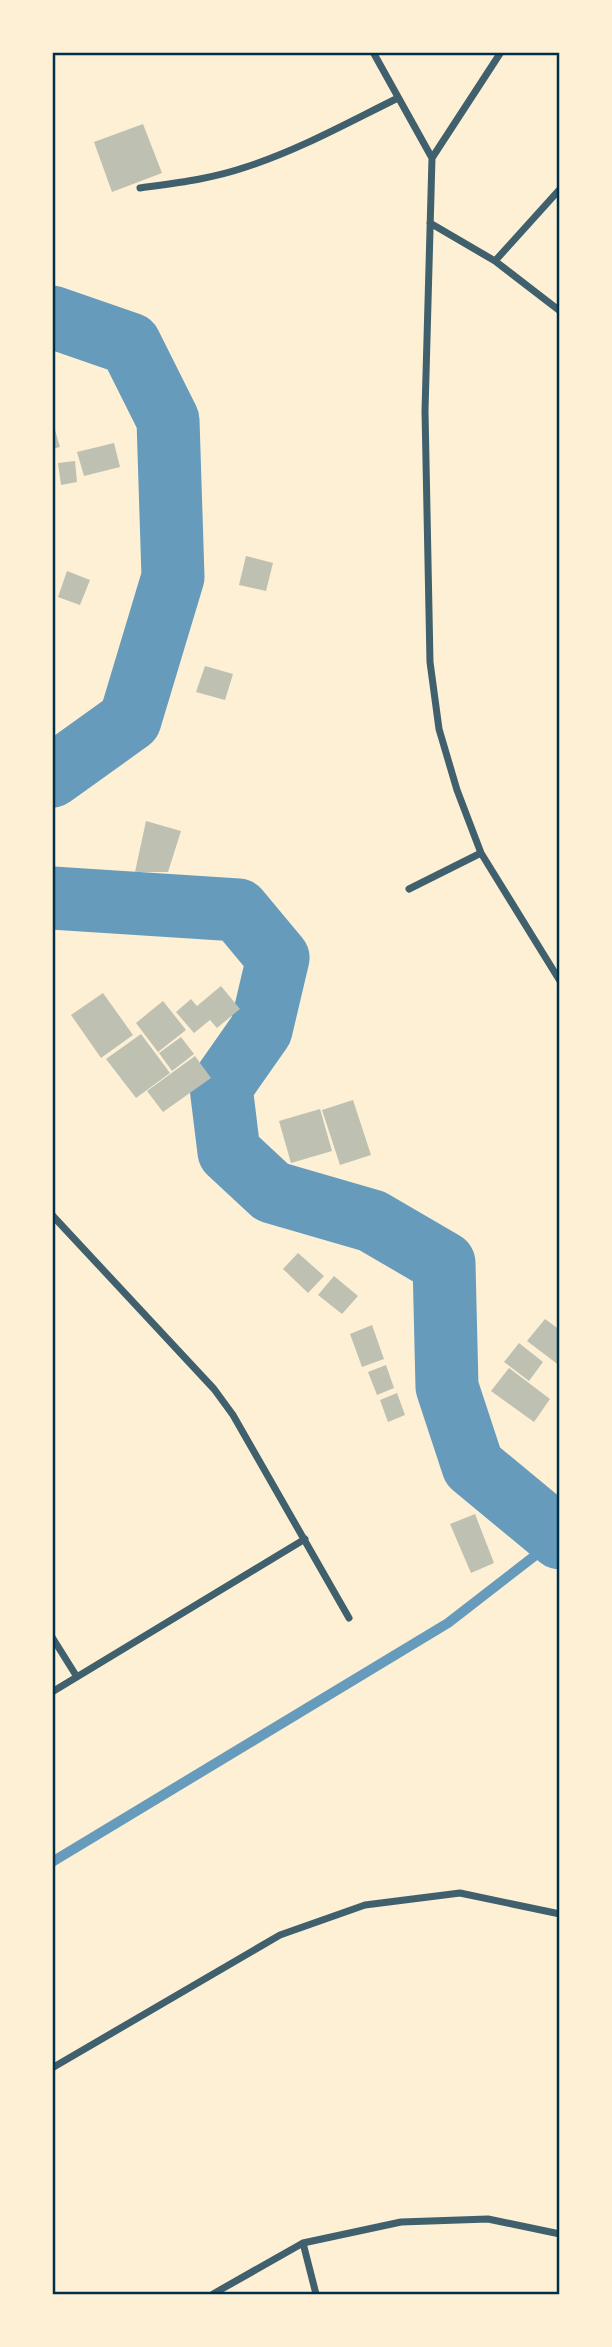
<svg xmlns="http://www.w3.org/2000/svg" width="612" height="2347" viewBox="0 0 612 2347" font-family="'Fira Sans Condensed',sans-serif">
<style>
.lines{fill:none;stroke-linecap:round;stroke-linejoin:round}
.stream{stroke:#669bbc;stroke-width:10}
.river{stroke:#669bbc;stroke-width:63}
.building{fill:#bec0b2}
.minor{stroke:#3f606c;stroke-width:7}
.neatline{fill:none;stroke:#003049;stroke-width:2.5}
</style>
<rect width="100%" height="100%" fill="#fdf0d5"/>
<g class="lines">
<!-- stream -->
<path class="stream" d="M 52,1862 L 448,1623 L 559,1537"/>
<!-- river -->
<path class="river" d="M 52,317 L 130,344 L 168,420 L 173,577 L 130,720 L 52,776
M 52,898 L 238,910 L 278,958 L 261,1030 L 221,1087 L 229,1152 L 272,1192 L 372,1221 L 444,1263 L 447,1387 L 473,1466 L 560,1538"/>
</g>
<!-- building -->
<path class="building" d="M 143,124 L 162,173 L 112,192 L 94,142 Z
M 52,420 L 60,447 L 52,449 Z
M 114,443 L 120,467 L 84,476 L 77,452 Z
M 75,461 L 77,482 L 61,485 L 58,463 Z
M 246,556 L 273,563 L 266,591 L 239,585 Z
M 67,571 L 90,580 L 80,605 L 58,597 Z
M 205,666 L 233,674 L 225,700 L 196,692 Z
M 146,821 L 181,831 L 168,872 L 135,872 Z
M 221,986 L 240,1009 L 217,1028 L 210,1020 L 194,1033 L 176,1012 L 191,999 L 197,1006 Z
M 103,993 L 133,1035 L 101,1058 L 71,1015 Z
M 163,1001 L 186,1030 L 158,1052 L 136,1023 Z
M 141,1034 L 170,1073 L 136,1098 L 106,1059 Z
M 181,1037 L 194,1054 L 172,1071 L 159,1053 Z
M 195,1056 L 211,1078 L 163,1112 L 147,1091 Z
M 353,1100 L 371,1155 L 340,1165 L 322,1110 Z
M 320,1109 L 332,1151 L 291,1163 L 279,1121 Z
M 298,1253 L 324,1276 L 308,1293 L 283,1269 Z
M 334,1276 L 358,1296 L 342,1314 L 318,1295 Z
M 545,1319 L 560,1330 L 560,1366 L 527,1341 Z
M 372,1325 L 384,1359 L 362,1367 L 350,1334 Z
M 519,1343 L 543,1362 L 529,1381 L 504,1362 Z
M 386,1365 L 394,1388 L 377,1395 L 368,1372 Z
M 509,1368 L 550,1399 L 534,1422 L 491,1391 Z
M 397,1393 L 405,1415 L 388,1422 L 380,1400 Z
M 475,1514 L 494,1563 L 471,1573 L 450,1524 Z"/>
<g class="lines">
<!-- minor -->
<path class="minor" d="M 373,52 L 432,158 L 425,411 L 430,662 L 439,729 L 457,790 L 481,853 L 560,981
M 432,158 L 501,52
M 140,188 C 176,183 211,179 246,167 C 299,150 349,122 398,98
M 430,223 L 495,261 L 560,311
M 495,261 L 560,189
M 409,889 L 481,853
M 52,1215 L 214,1389 L 233,1415 L 349,1618
M 52,1637 L 77,1677
M 52,1692 L 305,1539
M 52,2068 L 280,1935 L 365,1905 L 460,1893 L 560,1914
M 303,2243 L 316,2294
M 213,2294 L 303,2243 L 401,2222 L 488,2219 L 560,2234"/>
</g>
<!-- border -->
<rect width="612" height="2347" fill="none" stroke="#fdf0d5" stroke-width="108"/>
<rect x="54" y="54" width="504" height="2239" class="neatline"/>
</svg>
